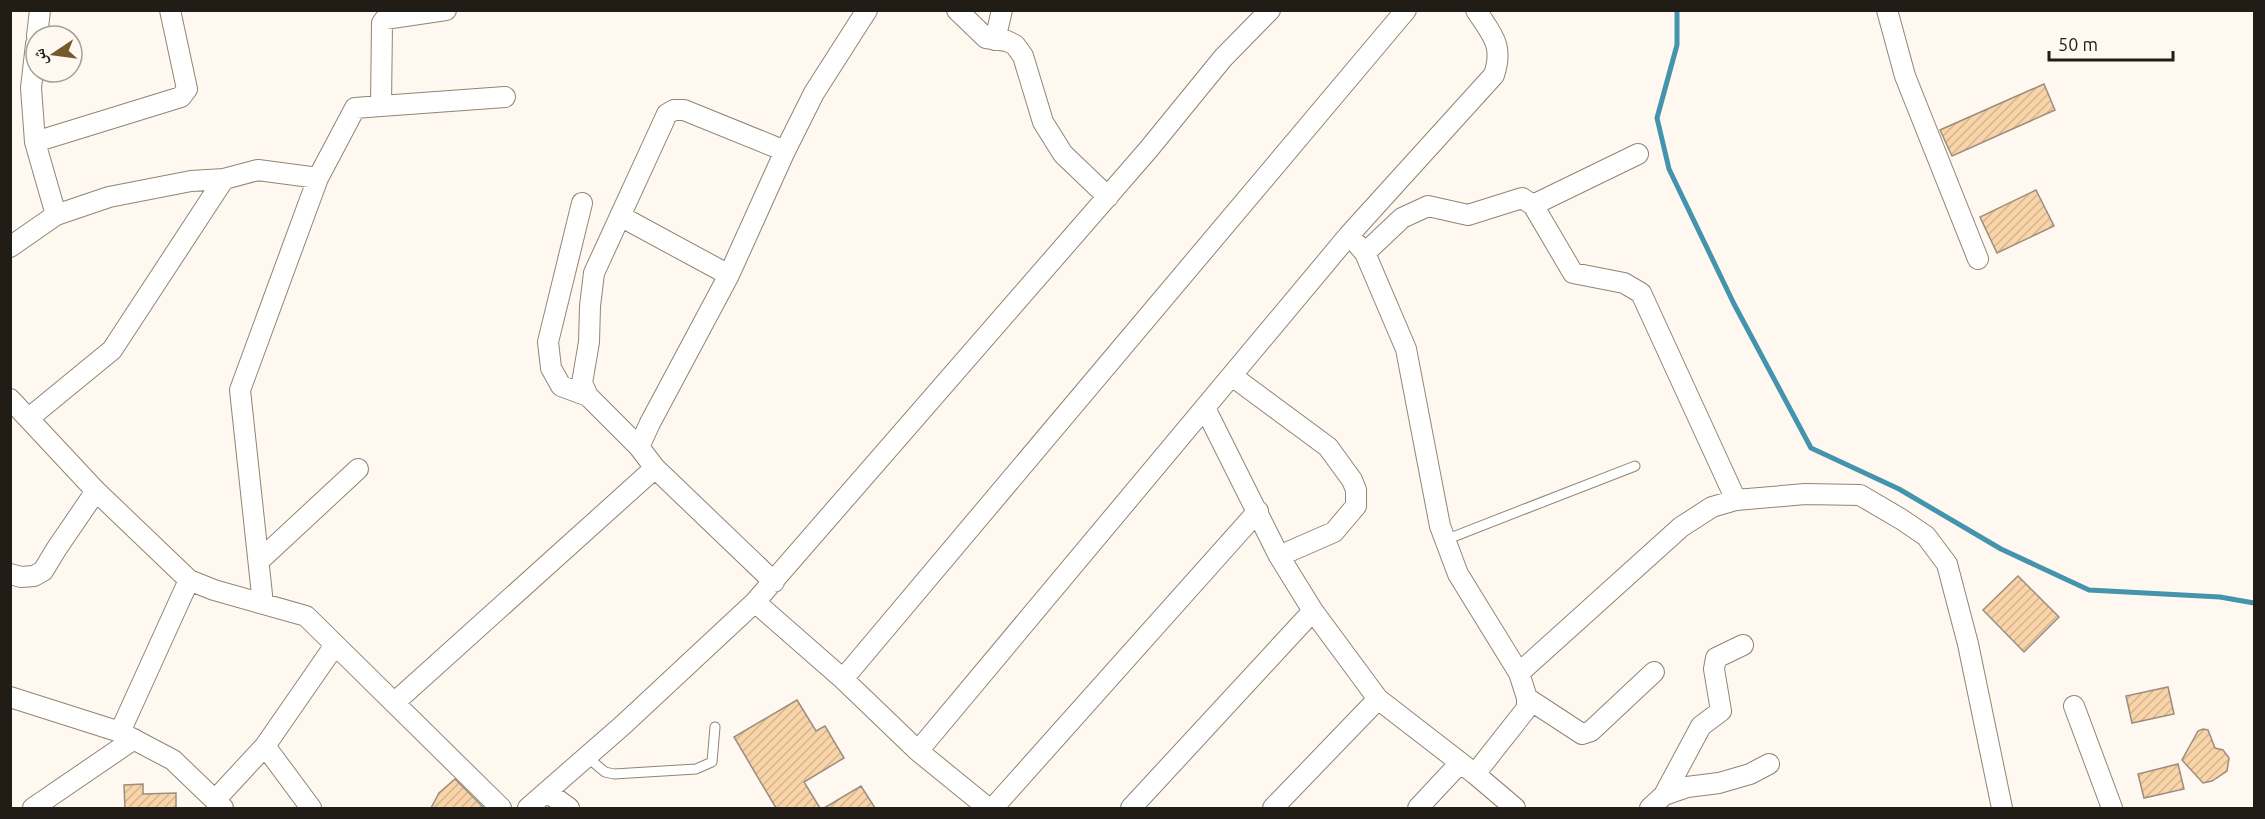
<svg xmlns="http://www.w3.org/2000/svg" width="2265" height="819" viewBox="0 0 2265 819" font-family="Ubuntu,'Noto Naskh Arabic',sans-serif">
<style>
.lines{fill:none;stroke-linecap:round;stroke-linejoin:round}
.stream{stroke:#4394ac;stroke-width:5}
.building{fill:url(#building-hatch);stroke:#9b8e7e;stroke-width:1.5}
.service-casing{stroke:#918474;stroke-width:11}
.minor-casing{stroke:#918474;stroke-width:22}
.service{stroke:#fff;stroke-width:9}
.minor{stroke:#fff;stroke-width:20}
</style>
<defs>
<pattern id="building-hatch" width="6" height="6" patternUnits="userSpaceOnUse" patternTransform="scale(1.5)"><rect width="6" height="6" fill="#f8d4a8"/><path d="M-1 1l2-2M0 6l6-6M5 7l2-2" fill="none" stroke="#d4b590"/></pattern>
</defs>
<rect width="100%" height="100%" fill="#fef8f1"/>
<g class="lines">
<!-- stream -->
<path class="stream" d="M 1677,10 L 1677,45 L 1657,118 L 1669,169 L 1734,304 L 1811,448 L 1899,489 L 2001,549 L 2089,590 L 2220,597 L 2254,603"/>
</g>
<!-- building -->
<path class="building" d="M 2044,84 L 2055,110 L 1952,156 L 1940,130 Z
M 2036,190 L 2054,226 L 1997,253 L 1980,217 Z
M 2018,576 L 2059,617 L 2024,652 L 1983,610 Z
M 2168,687 L 2174,714 L 2132,723 L 2126,696 Z
M 797,700 L 816,731 L 825,726 L 844,758 L 804,782 L 820,808 L 776,808 L 734,737 Z
M 2203,729 L 2208,730 L 2215,748 L 2223,750 L 2229,758 L 2227,771 L 2212,781 L 2203,783 L 2182,760 L 2198,731 Z
M 2178,764 L 2184,789 L 2144,798 L 2138,774 Z
M 455,779 L 484,808 L 431,808 L 439,793 Z
M 143,784 L 143,794 L 176,793 L 176,808 L 125,808 L 124,785 Z
M 861,786 L 875,808 L 824,808 Z"/>
<g class="lines">
<!-- service casing -->
<g class="service-casing">
<path id="service" d="M 1445,540 L 1635,466
M 587,757 L 605,772 L 614,774 L 696,769 L 712,762 L 715,727"/>
</g>
<!-- minor casing -->
<g class="minor-casing">
<path id="minor" d="M 957,10 L 986,38 L 1007,41 L 1015,45 L 1023,56 L 1043,122 L 1063,154 L 1108,197
M 1887,10 L 1905,76 L 1978,259
M 37,36 L 40,10
M 995,40 L 1002,10
M 36,44 L 31,88 L 35,142 L 56,215
M 381,106 L 505,97
M 35,142 L 181,97 L 187,89 L 170,10
M 582,203 L 548,342 L 551,368 L 561,386 L 588,396
M 1533,205 L 1638,154
M 620,216 L 729,275
M 1358,245 L 1365,253 L 1406,349 L 1440,526 L 1458,574 L 1519,673
M 10,247 L 56,215 L 109,197 L 191,181 L 224,179 L 258,170 L 318,178
M 1365,253 L 1402,218 L 1428,206 L 1468,215 L 1522,198 L 1533,205 L 1573,273 L 1624,283 L 1641,293 L 1736,500
M 1232,376 L 1328,447 L 1352,480 L 1356,490 L 1356,506 L 1334,532 L 1279,556
M 10,399 L 96,491 L 189,580 L 214,590 L 306,616 L 501,808
M 1205,408 L 1279,556 L 1313,611 L 1378,699 L 1475,774 L 1515,808
M 29,418 L 112,350 L 224,179
M 639,447 L 588,396 L 582,383 L 589,342 L 590,306 L 594,273 L 667,114 L 674,110 L 684,110 L 785,151
M 259,561 L 358,469
M 10,574 L 21,577 L 34,576 L 43,571 L 57,548 L 96,491
M 774,582 L 655,468 L 639,447 L 650,423 L 729,275 L 785,151 L 814,93 L 867,10
M 755,602 L 843,679 L 918,751 L 988,808
M 263,604 L 240,390 L 318,178 L 355,108 L 381,106 L 382,23 L 385,19 L 446,10
M 843,679 L 1406,10
M 10,697 L 120,732 L 173,760 L 223,808
M 1527,698 L 1582,734 L 1591,731 L 1654,672
M 394,703 L 655,468
M 2074,706 L 2112,808
M 120,732 L 189,580
M 265,746 L 311,808
M 918,751 L 1349,235 L 1494,75 C 1504,45 1492,35 1476,10
M 1475,774 L 1527,708 L 1527,698 L 1519,673 L 1681,527 L 1712,507 L 1736,500 L 1805,494 L 1860,495 L 1901,519 L 1926,536 L 1947,564 L 1968,644 L 2002,808
M 547,792 L 569,808
M 1664,795 L 1701,726 L 1721,711 L 1714,669 L 1716,658 L 1743,645
M 215,800 L 265,746 L 335,645
M 33,808 L 134,739
M 528,808 L 623,725 L 755,602 L 1148,150 L 1223,58 L 1270,10
M 993,808 L 1258,511
M 1131,808 L 1313,611
M 1273,808 L 1378,699
M 1418,808 L 1460,763
M 1650,808 L 1664,795 L 1687,787 L 1719,783 L 1750,774 L 1769,764"/>
</g>
<!-- service -->
<use href="#service" class="service"/>
<!-- minor -->
<use href="#minor" class="minor"/>
</g>
<!-- border -->
<rect width="2265" height="819" fill="none" stroke="#211c15" stroke-width="24"/>
<!-- north arrow -->
<g transform="translate(54 54) rotate(257)"><circle r="28" fill="#fef8f1" stroke="#a6a099" stroke-width="1.5"/>
<path d="M0-4.5L10 22L0 15L-10 22Z" fill="#75582c"/>
<text y="-9" font-size="16" font-weight="bold" text-anchor="middle" fill="#211c15">ش</text>
</g>
<!-- scale -->
<path d="M2049 51v9h124v-9" fill="none" stroke="#211c15" stroke-width="3"/>
<text x="2058" y="51" font-size="18" fill="#211c15" stroke="#fef8f1" stroke-width="4.5" paint-order="stroke">50 m</text>
</svg>
